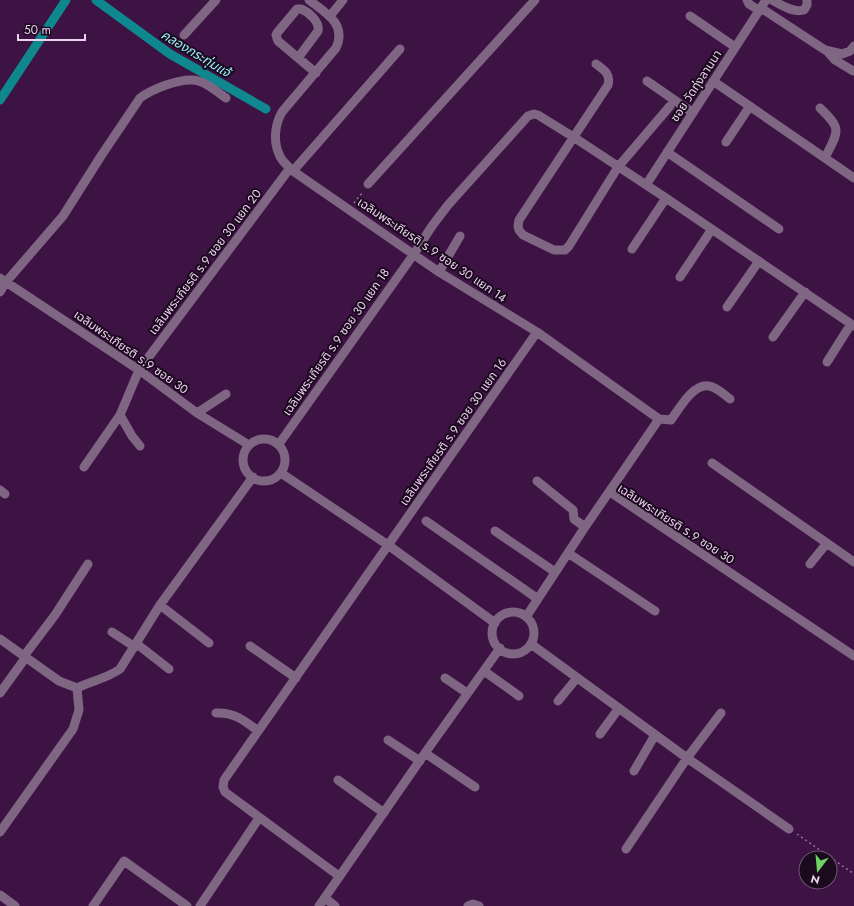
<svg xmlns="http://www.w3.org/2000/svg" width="854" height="906" viewBox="0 0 854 906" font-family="Jost,'Noto Sans Thai',sans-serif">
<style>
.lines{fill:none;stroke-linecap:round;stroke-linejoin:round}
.canal{stroke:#0e878e;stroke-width:9}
.path{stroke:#937199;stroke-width:1.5;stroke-dasharray:2 3;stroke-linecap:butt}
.minor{stroke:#7f6683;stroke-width:9}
.labels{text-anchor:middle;stroke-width:4;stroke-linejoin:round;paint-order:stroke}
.street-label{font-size:12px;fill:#ebd2ef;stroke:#1b091e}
.water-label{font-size:13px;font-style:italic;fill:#97f3fa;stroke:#1b091e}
</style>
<rect width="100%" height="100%" fill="#3d1344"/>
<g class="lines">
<!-- canal -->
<path class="canal" d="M 96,0 L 170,54 L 266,109
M 0,100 L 66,0"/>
<!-- path -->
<path class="path" d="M 354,203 L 363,192
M 797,834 L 854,874"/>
<!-- minor -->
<path class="minor" d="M 309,0 C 326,13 347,24 336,48 L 282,112 C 275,124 273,141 279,154 C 281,161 288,166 293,171 L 439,272 L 537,332 L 659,419 L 585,527 L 526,617
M 747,0 L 749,4 L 760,11
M 772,0 C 782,5 793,13 804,10 L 807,5 L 807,0
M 761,8 L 825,50 L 842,54 L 850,51 L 854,46
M 330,16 L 343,0
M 690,16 L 735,47
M 184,35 L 216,0
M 826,50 L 835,60 L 853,71
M 298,58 L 318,31 C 320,22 309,12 301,9 L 297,9 L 277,33 L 276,35 L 278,41 L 316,73
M 596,64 C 604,70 611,74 608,85 L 519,220 L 518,226 L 519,230 L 523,235 L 554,250 L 565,250 L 569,246 L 618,167 L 670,106
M 647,81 L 693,113
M 713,81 L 854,178
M 820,108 C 843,130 838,131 825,158
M 726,142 L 750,106
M 667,152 L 779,229
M 293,171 L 400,49
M 368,184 L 535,0
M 646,185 L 766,0
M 632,249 L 666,198
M 439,272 L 460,236
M 680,277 L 712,229
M 0,278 L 139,370 L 197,413 L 249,445
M 0,292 L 6,282 L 63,216 L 101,156 L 140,98 C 152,89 178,79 193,80 C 205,81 216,91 226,98
M 727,307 L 759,261
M 773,337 L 805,292
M 827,362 L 851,324
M 197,413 L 226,394
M 120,415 L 132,436 L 140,446
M 659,419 L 671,420 C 679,409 693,383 709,386 C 716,387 724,394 730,399
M243 460a21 21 0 1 1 42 0a21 21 0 1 1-42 0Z
M 279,444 L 414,254 L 432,226 L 448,205 L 528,116 L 534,114 L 538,115 L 575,138 L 666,198 L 854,326
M 712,463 L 854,562
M 84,467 L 120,415 L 139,370 L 290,168
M 281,473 L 388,545 L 495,623
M 537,481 L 573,510 L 574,519 L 585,527
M 0,490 L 5,494
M 610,492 L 854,656
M 426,521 L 538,599
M 495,531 L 555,572
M 568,553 L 655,611
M 810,564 L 827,543
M 160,605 L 209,643
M492 633a21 21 0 1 1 42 0a21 21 0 1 1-42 0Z
M 112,632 L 135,647
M 0,639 L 59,681 L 77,688
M 137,644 L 169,669
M 531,644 L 687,758 L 626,849
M 250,646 L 296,678
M 24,656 L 55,615 L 88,564
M 484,671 L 519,696
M 445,678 L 467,693
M 77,688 C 91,681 108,678 120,669 L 160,605 L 253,477
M 0,693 L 26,657
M 558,701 L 577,678
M 216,713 C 234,712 245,721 258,731
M 721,713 L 687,758 L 789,829
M 600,734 L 619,708
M 388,740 L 420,761
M 425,753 L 475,787
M 634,771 L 655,735
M 338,780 L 384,813
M 0,832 L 73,729 L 79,710 L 77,688
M 339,876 L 225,792 L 223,787 L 224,780 L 537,332
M 0,895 L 15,906
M 325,898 L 335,906
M 93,906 L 124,861 L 187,906
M 200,906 L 259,818
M 319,906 L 425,753 L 500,648
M 468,906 L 473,904 L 479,906"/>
</g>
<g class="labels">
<!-- street labels -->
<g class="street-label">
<text transform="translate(696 86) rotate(-57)" y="4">ซอย วัดทุ่งลานนา</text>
<text transform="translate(432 250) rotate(34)" y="4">เฉลิมพระเกียรติ ร.9 ซอย 30 แยก 14</text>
<text transform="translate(205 262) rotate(-53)" y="4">เฉลิมพระเกียรติ ร.9 ซอย 30 แยก 20</text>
<text transform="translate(336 342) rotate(-55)" y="4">เฉลิมพระเกียรติ ร.9 ซอย 30 แยก 18</text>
<text transform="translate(131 352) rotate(35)" y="4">เฉลิมพระเกียรติ ร.9 ซอย 30</text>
<text transform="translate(453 432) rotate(-55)" y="4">เฉลิมพระเกียรติ ร.9 ซอย 30 แยก 16</text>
<text transform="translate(676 524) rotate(33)" y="4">เฉลิมพระเกียรติ ร.9 ซอย 30</text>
</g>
<!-- water labels -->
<g class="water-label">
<text transform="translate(196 53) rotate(31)" y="5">คลองกระทุ่มแจ้</text>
</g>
</g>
<!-- north arrow -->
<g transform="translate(818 870) rotate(196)"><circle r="19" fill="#1b091e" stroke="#6e5972"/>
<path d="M0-3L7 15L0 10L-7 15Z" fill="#6dd361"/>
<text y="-6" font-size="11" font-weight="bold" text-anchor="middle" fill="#ebd2ef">N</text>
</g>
<!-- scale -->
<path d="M18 34v6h67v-6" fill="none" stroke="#ebd2ef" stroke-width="2"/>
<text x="24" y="34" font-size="12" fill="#ebd2ef" stroke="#1b091e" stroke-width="3" paint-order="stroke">50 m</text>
</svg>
